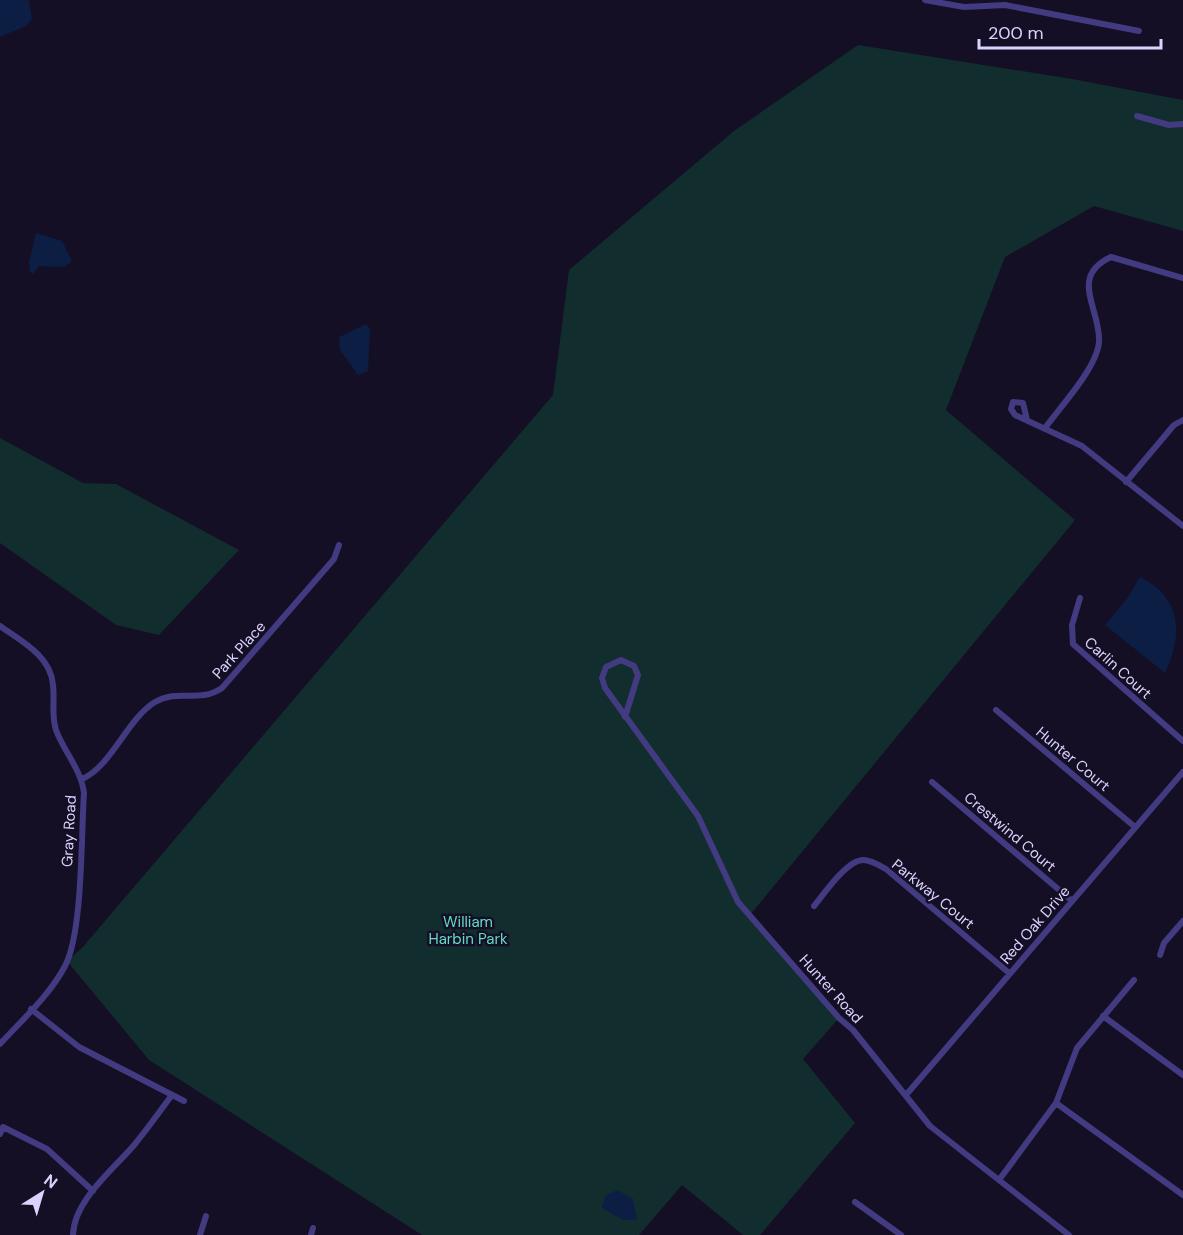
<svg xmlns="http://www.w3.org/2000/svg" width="1183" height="1235" viewBox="0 0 1183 1235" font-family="'DM Sans',sans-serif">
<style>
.green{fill:#122d2e}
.water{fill:#0d1e44}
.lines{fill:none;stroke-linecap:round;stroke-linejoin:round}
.minor{stroke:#423b81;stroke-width:6}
.labels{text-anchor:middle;stroke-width:5;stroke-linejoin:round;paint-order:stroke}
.street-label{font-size:15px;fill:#dbd3fe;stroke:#140f24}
.park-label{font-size:15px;fill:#61dcc5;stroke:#140f24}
</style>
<rect width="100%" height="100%" fill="#140f24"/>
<!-- green -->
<path class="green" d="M 858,45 L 1072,79 L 1183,100 L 1183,231 L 1094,206 L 1005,257 L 946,410 L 1075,520 L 750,915 L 839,1018 L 803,1059 L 855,1123 L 760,1235 L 743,1235 L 682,1185 L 639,1235 L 422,1235 L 149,1060 L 67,961 L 82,948 L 553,395 L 569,270 L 734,131 Z
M 0,438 L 83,483 L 116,484 L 239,550 L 159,635 L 116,625 L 0,543 Z"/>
<!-- water -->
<path class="water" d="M 0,0 L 29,0 L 32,19 L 26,26 L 0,37 Z
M 36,233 L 62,241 L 72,261 L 64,267 L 39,266 L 33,274 L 30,272 L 29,262 Z
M 366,324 L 370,330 L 368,371 L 358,375 L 340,350 L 339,337 Z
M 1140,577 C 1182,597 1183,636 1165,673 L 1105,625 L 1126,600 Z
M 617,1190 L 633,1199 L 637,1220 L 623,1220 L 602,1208 L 605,1196 Z"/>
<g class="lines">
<!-- minor -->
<path class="minor" d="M 925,0 L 964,7 L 1005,5 L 1139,31
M 1137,116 L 1169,125 L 1183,124
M 1027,420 L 1023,403 L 1013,402 L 1011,409 L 1015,415 L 1082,446 L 1183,526
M 1045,428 C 1060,407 1097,368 1099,342 C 1101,309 1068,277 1111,257 L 1183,278
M 1126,482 L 1174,425 L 1183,420
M 1080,598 L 1072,625 L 1073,644 L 1183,741
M 0,626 C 21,641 51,656 53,685 C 55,700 51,715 56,730 C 64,752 81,769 84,793 C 81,835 83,932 65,966 C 50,995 22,1020 0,1044
M 996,710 L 1135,827
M 625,717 L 638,675 L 634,666 L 621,660 L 606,667 L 602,678 L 605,688 L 698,816 L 738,902 L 839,1018 L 853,1030 L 930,1126 L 1069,1235
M 82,779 C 111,767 127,719 155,702 C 179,688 198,704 222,688 L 334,559 L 339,545
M 932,782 L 1071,900
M 814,906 C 824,894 847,860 863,860 C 871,860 879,865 886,869 L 1009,973
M 1160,955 L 1164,943 L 1183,921
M 31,1009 L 79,1047 L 184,1101
M 1103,1016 L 1183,1075
M 906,1095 L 1183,772
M 1056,1103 L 1183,1195
M 0,1134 L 3,1127 L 47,1149 L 93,1191
M 999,1180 L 1056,1103 L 1077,1048 L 1134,980
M 855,1202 L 901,1235
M 73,1235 C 74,1200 114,1169 135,1144 C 148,1128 160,1111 172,1095
M 200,1235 L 206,1216
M 311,1235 L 313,1228"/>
</g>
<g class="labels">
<!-- street labels -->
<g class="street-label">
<text transform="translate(239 650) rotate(-48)" y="5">Park Place</text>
<text transform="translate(1118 668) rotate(42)" y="5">Carlin Court</text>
<text transform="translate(1073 759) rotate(40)" y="5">Hunter Court</text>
<text transform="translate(69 831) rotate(-87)" y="5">Gray Road</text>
<text transform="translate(1010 832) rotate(40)" y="5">Crestwind Court</text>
<text transform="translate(933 894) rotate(39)" y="5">Parkway Court</text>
<text transform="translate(1035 925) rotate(-49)" y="5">Red Oak Drive</text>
<text transform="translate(831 989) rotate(48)" y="5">Hunter Road</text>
</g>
<!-- park labels -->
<g class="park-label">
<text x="468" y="927">William<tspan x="468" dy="17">Harbin Park</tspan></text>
</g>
</g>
<!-- north arrow -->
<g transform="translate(42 1193) rotate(37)" stroke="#140f24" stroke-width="4.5" paint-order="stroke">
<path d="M0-4.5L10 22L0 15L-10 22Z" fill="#dbd3fe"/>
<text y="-9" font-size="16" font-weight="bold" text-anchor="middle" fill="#dbd3fe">N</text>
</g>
<!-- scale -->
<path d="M979 39v9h182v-9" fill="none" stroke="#dbd3fe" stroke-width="3"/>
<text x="988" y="39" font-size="18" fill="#dbd3fe" stroke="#140f24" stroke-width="4.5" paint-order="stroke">200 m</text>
</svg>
